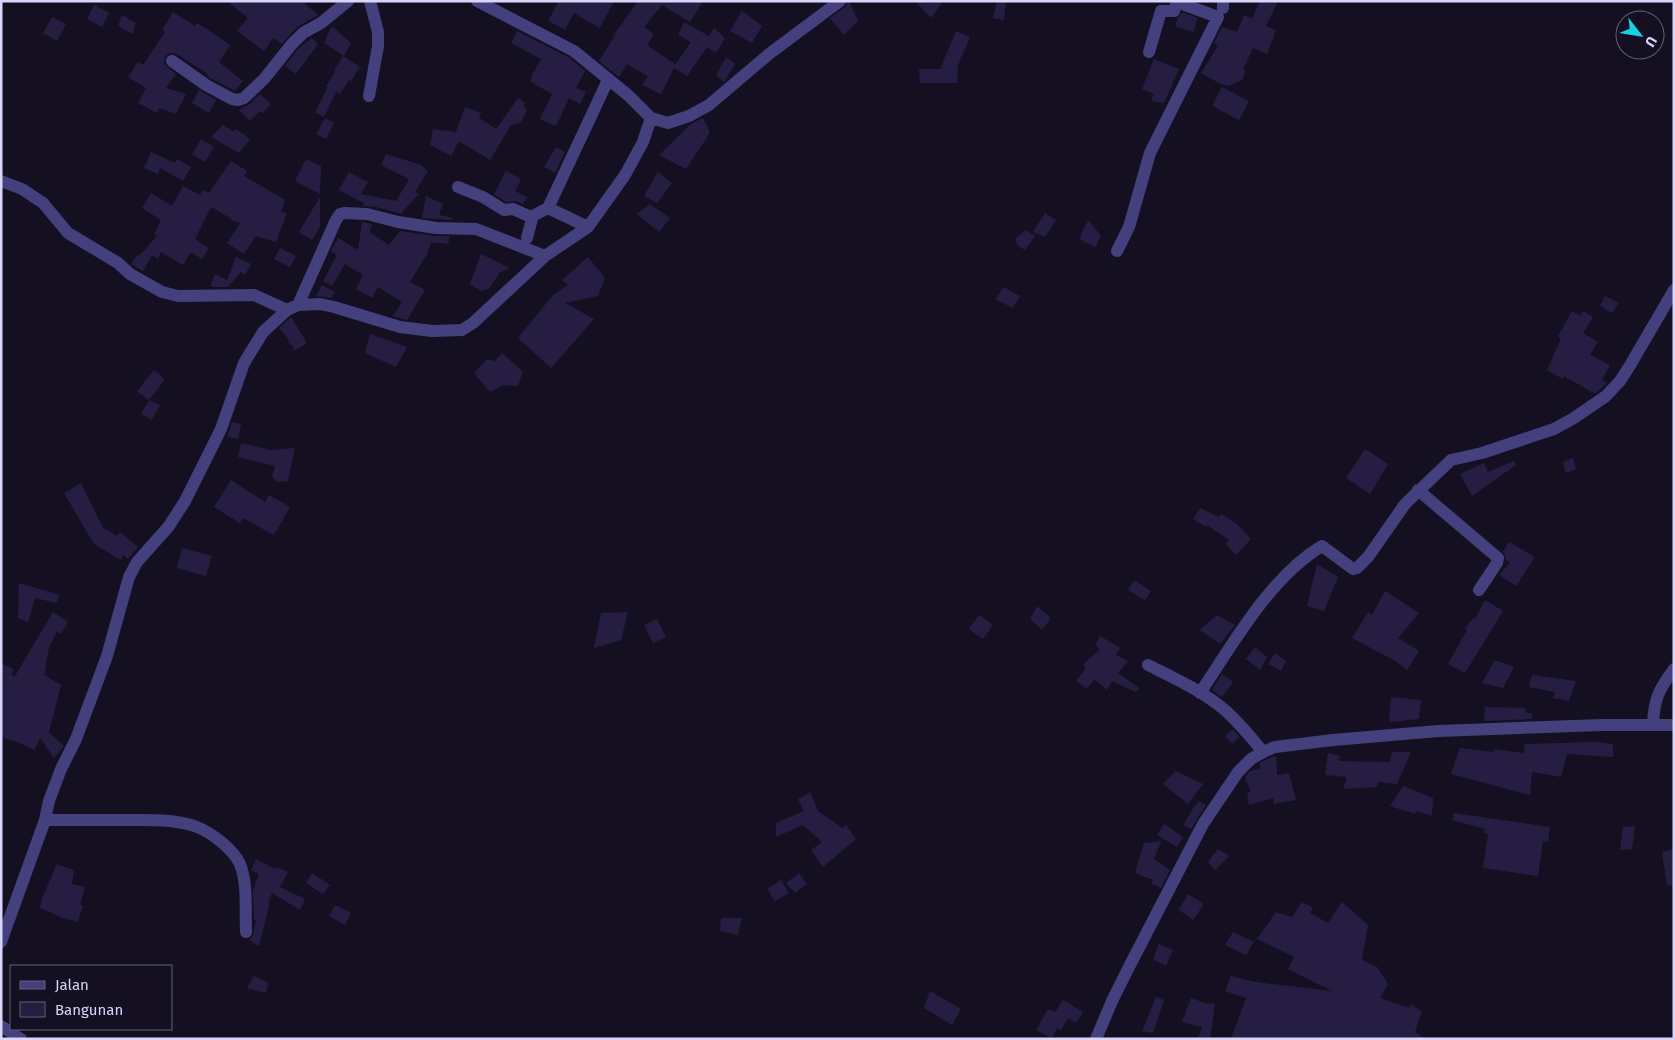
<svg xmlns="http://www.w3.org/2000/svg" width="1675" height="1040" viewBox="0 0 1675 1040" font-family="'Fira Sans',sans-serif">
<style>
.building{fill:#261e42}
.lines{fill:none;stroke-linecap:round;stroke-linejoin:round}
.minor{stroke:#43407d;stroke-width:12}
.tertiary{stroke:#43407d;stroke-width:12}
</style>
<rect width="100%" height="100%" fill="#141022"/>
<!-- building -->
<path class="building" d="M 227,1 L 302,1 L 318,15 L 297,27 L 282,44 L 273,38 L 264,51 L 237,31 L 248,18 Z
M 556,1 L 614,1 L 600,28 L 574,13 L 565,30 L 548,21 L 558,3 Z
M 638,1 L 703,1 L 690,22 L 662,5 L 644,27 L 654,34 L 647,45 L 675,64 L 674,66 L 691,42 L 678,35 L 684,22 L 709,36 L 714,28 L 725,38 L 716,53 L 707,47 L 687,76 L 674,68 L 661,94 L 642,85 L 648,76 L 627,64 L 619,77 L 599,61 L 614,37 L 613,36 Z
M 848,1 L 849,1 L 858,21 L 844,35 L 830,18 L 845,7 Z
M 915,1 L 943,1 L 931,18 Z
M 997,1 L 1006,1 L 1004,20 L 993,18 Z
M 1260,1 L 1278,1 L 1266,26 L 1276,30 L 1267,54 L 1253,48 L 1243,70 L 1246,71 L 1242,80 L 1228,86 L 1219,83 L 1201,73 L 1218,46 L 1214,43 L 1222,27 L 1237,32 L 1244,15 L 1252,19 Z
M 94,5 L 109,13 L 102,27 L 87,19 Z
M 742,11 L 762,26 L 752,43 L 730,31 Z
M 173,12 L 195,26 L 197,23 L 207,29 L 230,45 L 219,62 L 243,81 L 235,91 L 210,78 L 207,76 L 208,74 L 177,54 L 169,53 L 165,57 L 164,64 L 176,74 L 166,88 L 186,94 L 176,114 L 159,108 L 157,113 L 138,103 L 146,88 L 128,77 L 138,62 L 143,65 L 165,32 L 162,30 Z
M 1182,12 L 1198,18 L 1193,32 L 1175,26 L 1178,18 Z
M 122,15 L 136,23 L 132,34 L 118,26 Z
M 52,17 L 66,24 L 57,41 L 43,33 Z
M 332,26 L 351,43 L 344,56 L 324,43 Z
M 517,31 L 570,58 L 585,71 L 576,88 L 586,92 L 580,104 L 569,98 L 556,126 L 540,119 L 552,94 L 531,82 L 531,77 L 541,59 L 511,43 Z
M 956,31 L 970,37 L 958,65 L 957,83 L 920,83 L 919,69 L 940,69 Z
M 312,38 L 318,44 L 296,74 L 285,66 L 298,49 Z
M 343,56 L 360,67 L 351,81 L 349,80 L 340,94 L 336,92 L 324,117 L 315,112 L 328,87 L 326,86 L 335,72 L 334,71 Z
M 726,57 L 735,64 L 724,82 L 716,75 Z
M 1154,59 L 1179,69 L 1164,103 L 1151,101 L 1154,94 L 1142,89 Z
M 1222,87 L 1249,101 L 1239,120 L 1212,106 Z
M 199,90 L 216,100 L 209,113 L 192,103 Z
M 260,94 L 271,104 L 263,113 L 260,111 L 250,121 L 239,110 L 250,104 Z
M 518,98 L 525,103 L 523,105 L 527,110 L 521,123 L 511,125 L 490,160 L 459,141 L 451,156 L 430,145 L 433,129 L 456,132 L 465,107 L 481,113 L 479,118 L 496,129 Z
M 325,118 L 334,123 L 326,139 L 316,134 Z
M 703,118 L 710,133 L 686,169 L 659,155 L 691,124 Z
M 223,125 L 234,132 L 236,129 L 250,139 L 239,153 L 211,137 Z
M 201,139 L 214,147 L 205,162 L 192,154 Z
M 556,147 L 565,152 L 555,173 L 544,167 Z
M 151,152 L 175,163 L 177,159 L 191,167 L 183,181 L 160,168 L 158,174 L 144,168 Z
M 386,154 L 421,165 L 428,171 L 415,192 L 419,194 L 403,211 L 402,214 L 376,207 L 363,206 L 364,203 L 339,190 L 349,172 L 368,182 L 361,194 L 396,201 L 409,179 L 381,165 Z
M 306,159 L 321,166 L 320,194 L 295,181 Z
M 231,161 L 247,171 L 244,176 L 285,200 L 281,212 L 287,213 L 276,242 L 256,236 L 244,254 L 227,243 L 240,223 L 229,219 L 230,218 L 211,207 L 195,239 L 209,248 L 202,259 L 191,252 L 183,265 L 161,252 L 158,259 L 152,255 L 143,271 L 131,264 L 137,255 L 139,256 L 157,236 L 154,234 L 161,220 L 142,208 L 151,193 L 172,206 L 183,186 L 200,195 L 203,190 L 209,193 Z
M 506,171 L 521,179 L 515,191 L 527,197 L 523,204 L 516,201 L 506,202 L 494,194 Z
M 658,172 L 672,183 L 657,203 L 644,196 Z
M 426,196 L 443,204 L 439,215 L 453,218 L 453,220 L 422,218 Z
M 320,197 L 320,227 L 312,240 L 299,232 Z
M 650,204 L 670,218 L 659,232 L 637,214 Z
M 1045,213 L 1056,220 L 1045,237 L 1033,232 Z
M 1088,220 L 1101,236 L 1095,247 L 1079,239 Z
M 362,222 L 372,224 L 370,232 L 389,245 L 400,231 L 435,236 L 450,236 L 448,244 L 431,242 L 427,254 L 410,282 L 425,290 L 407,320 L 393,316 L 402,302 L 378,287 L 372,298 L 356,289 L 363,275 L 345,264 L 332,286 L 323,281 L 337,255 L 331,251 L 338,238 L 358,250 Z
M 1026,230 L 1035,236 L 1025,250 L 1018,246 L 1015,239 Z
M 280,248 L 296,256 L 290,267 L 274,259 Z
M 481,254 L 510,268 L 500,272 L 489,289 L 481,291 L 470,284 Z
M 236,257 L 251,264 L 245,275 L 241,272 L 228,287 L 214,287 L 210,286 L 215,274 L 227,280 Z
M 588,257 L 605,278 L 598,296 L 565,303 L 594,319 L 551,368 L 518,338 L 553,295 L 568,285 L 562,280 Z
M 322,285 L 335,292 L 331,298 L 316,296 Z
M 1004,287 L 1020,296 L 1013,308 L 995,299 Z
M 1605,296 L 1619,303 L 1612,313 L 1600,306 Z
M 1572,311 L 1580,316 L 1583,311 L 1593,317 L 1583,333 L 1598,342 L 1590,355 L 1610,365 L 1602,380 L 1607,383 L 1595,394 L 1564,376 L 1563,379 L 1547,370 L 1561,338 L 1558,336 Z
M 291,317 L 307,343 L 294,351 L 293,346 L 287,341 L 289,340 L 279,328 Z
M 370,334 L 407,347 L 396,367 L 365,353 Z
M 502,353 L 523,372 L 518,386 L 503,385 L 490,392 L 474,373 L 487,359 L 495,361 Z
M 154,370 L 165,379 L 149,400 L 137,391 Z
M 149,400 L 160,405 L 152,420 L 141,414 Z
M 232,422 L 241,424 L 238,439 L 227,437 Z
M 241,443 L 271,450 L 295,448 L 288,481 L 278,482 L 272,477 L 275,466 L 238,457 Z
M 1365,449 L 1388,464 L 1370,494 L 1346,478 Z
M 1573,458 L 1576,469 L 1566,473 L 1563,462 Z
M 1514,461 L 1516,465 L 1472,496 L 1460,474 L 1484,463 L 1488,472 Z
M 231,480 L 265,502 L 269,495 L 290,507 L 274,535 L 243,518 L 240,523 L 214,507 Z
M 81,483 L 103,528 L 117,536 L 120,532 L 138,547 L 128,559 L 123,555 L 121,560 L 94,544 L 64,493 Z
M 1200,508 L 1219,517 L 1221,514 L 1236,523 L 1251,539 L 1236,555 L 1226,544 L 1229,540 L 1207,525 L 1206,527 L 1193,519 Z
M 1509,542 L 1535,557 L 1516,586 L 1499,575 L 1510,562 L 1506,560 L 1505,555 L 1503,551 Z
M 182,548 L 212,556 L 206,576 L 177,568 Z
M 1317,564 L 1338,577 L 1324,611 L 1307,606 Z
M 1134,580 L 1151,591 L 1145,600 L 1128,590 Z
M 19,583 L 59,595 L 57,603 L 35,598 L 28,622 L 18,618 Z
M 1385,591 L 1419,613 L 1398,638 L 1419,651 L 1407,670 L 1395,661 L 1352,638 L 1368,612 L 1372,615 Z
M 1485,600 L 1503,611 L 1465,673 L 1448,664 L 1467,630 L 1465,629 L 1473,618 L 1475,619 Z
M 1037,606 L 1051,618 L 1042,630 L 1030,619 Z
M 53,612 L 68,622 L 61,634 L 57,631 L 49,647 L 44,675 L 61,685 L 49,732 L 64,746 L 54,758 L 40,738 L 34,750 L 20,743 L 1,737 L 1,663 L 13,669 L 12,675 L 15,676 Z
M 628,612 L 621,640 L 594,648 L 601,613 Z
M 979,615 L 993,625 L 983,639 L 969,629 Z
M 1217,615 L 1235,625 L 1220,644 L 1200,630 Z
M 657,619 L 666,637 L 653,643 L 644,625 Z
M 1100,636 L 1120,648 L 1116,655 L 1128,661 L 1118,673 L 1139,688 L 1136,692 L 1112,681 L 1107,690 L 1094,679 L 1087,689 L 1076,681 L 1086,668 L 1083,665 L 1100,649 L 1095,645 Z
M 1255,647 L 1267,657 L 1260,670 L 1246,659 Z
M 1275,653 L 1286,661 L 1281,671 L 1268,664 Z
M 1495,660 L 1514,667 L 1503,688 L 1482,683 Z
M 1222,674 L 1233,682 L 1222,697 L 1212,690 Z
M 1532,675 L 1576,681 L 1569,701 L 1553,698 L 1555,692 L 1529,687 Z
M 1391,697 L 1421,700 L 1419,719 L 1389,722 Z
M 1485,707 L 1526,708 L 1525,712 L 1533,714 L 1531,719 L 1484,721 Z
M 1233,729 L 1240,737 L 1232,744 L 1225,736 Z
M 1595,742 L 1613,744 L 1613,757 L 1567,754 L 1561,777 L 1532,772 L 1530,795 L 1451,774 L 1460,748 L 1494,752 L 1495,749 L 1524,753 L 1525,744 Z
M 1393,752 L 1411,752 L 1397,784 L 1378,782 L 1377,787 L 1343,789 L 1347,777 L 1325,775 L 1328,753 L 1340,756 L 1339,761 L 1389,762 Z
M 1272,757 L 1276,757 L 1277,775 L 1289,773 L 1296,800 L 1274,804 L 1273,798 L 1249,805 L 1247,793 L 1251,792 L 1245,777 L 1249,772 L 1260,768 L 1260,763 Z
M 1176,771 L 1203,784 L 1188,804 L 1163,784 Z
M 1403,786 L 1433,798 L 1432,816 L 1416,811 L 1415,814 L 1390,806 Z
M 810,792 L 818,811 L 842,828 L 846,825 L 856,839 L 823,867 L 811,850 L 822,842 L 803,825 L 776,837 L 776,823 L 804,811 L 798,799 Z
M 1198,801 L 1206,805 L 1191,829 L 1183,825 Z
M 1454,813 L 1550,827 L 1548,842 L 1543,841 L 1538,876 L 1483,868 L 1488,834 L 1484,833 L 1485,829 L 1452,820 Z
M 1164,824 L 1183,837 L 1177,847 L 1157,835 Z
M 1635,826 L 1632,849 L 1620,850 L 1623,827 Z
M 1161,841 L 1154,859 L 1170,870 L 1161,888 L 1151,883 L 1153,880 L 1135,873 L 1144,843 Z
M 1218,849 L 1229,856 L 1215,870 L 1208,862 Z
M 1674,849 L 1674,885 L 1667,886 L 1662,852 Z
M 256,859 L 275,869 L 276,867 L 288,872 L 280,887 L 305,899 L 300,910 L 272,893 L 268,903 L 270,903 L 259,946 L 249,940 L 253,935 L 256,920 L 254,920 L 253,890 L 259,874 L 251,870 Z
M 57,864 L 74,870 L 72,884 L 85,887 L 80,905 L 83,905 L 78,922 L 63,918 L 40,908 L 43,896 Z
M 312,873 L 330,885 L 323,894 L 306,883 Z
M 799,873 L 807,884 L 795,893 L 786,883 Z
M 781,880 L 789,893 L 775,901 L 767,889 Z
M 1188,894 L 1204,904 L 1193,920 L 1179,910 Z
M 1302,902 L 1313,908 L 1310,913 L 1328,923 L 1342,902 L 1368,925 L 1362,960 L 1377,967 L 1388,984 L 1380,998 L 1409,1008 L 1411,1004 L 1422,1012 L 1415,1032 L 1426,1039 L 1231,1039 L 1246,998 L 1225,991 L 1231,976 L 1256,982 L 1332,991 L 1288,969 L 1294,957 L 1257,939 L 1276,912 L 1292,917 Z
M 335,905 L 351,913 L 345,925 L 329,916 Z
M 721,918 L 742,918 L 738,935 L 720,931 Z
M 1233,932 L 1254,942 L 1246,955 L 1225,945 Z
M 1159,944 L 1173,950 L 1166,966 L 1153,959 Z
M 254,976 L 268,983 L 266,993 L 247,988 Z
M 930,991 L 961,1009 L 952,1025 L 924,1008 Z
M 1156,997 L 1164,1000 L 1153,1033 L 1142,1031 Z
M 1191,998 L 1208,1004 L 1209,1003 L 1215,1004 L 1210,1039 L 1198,1039 L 1202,1027 L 1182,1022 Z
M 1063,1000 L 1083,1012 L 1076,1023 L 1068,1018 L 1061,1030 L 1057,1028 L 1052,1038 L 1036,1030 L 1048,1009 L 1055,1012 Z"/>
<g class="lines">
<!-- minor -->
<path class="minor" d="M 477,1 L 574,51 L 629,96 L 651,118
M 1223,8 L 1223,1
M 1149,52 L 1161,11 L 1174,11 L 1177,1
M 172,61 L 206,85 L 232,99 L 238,100 L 244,98 L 264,79 L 292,44 L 303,33 L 321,23 L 348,1
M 369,96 L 378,46 L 378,32 L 370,1
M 1,181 L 22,189 L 43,203 L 68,233 L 118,263 L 130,274 L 162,292 L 178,296 L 254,295 L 287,310
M 458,187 L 483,197 L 504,210 L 513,209 L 531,217 L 548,208 L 588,227
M 548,208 L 608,80
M 527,238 L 532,219 L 531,217
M 1117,251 L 1129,227 L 1150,153 L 1218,17 L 1177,2
M 298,305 L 336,220 L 340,214 L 344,213 L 367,214 L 398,222 L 436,228 L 476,229 L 545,256
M 1418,490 L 1498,558 L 1497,563 L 1479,590
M 1148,665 C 1174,678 1203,691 1226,711 C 1239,723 1251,737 1263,752
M 1200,693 C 1233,644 1270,577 1322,546 L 1353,569 L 1357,568 L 1368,557 L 1405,504 L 1451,460 L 1482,453 L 1554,429 L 1574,418 L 1606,396 L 1620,381 L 1629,367 L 1674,290
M 1653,724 C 1654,699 1659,689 1674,669
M 45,820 C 73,820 101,820 129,820 C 151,820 176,819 197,827 C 212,833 233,849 240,864 C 248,884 245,911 246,932
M 1,942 L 45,820 L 49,801 L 61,769 L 76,739 L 107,656 L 129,577 L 137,562 L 169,526 L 185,501 L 221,429 L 244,363 L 263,332 L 287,310 L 298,305 L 320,304 L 334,307 L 400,327 L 432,331 L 462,330 L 473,323 L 545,256 L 588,227 L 625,175 L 643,142 L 651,118 L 668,123 L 689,116 L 709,105 L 769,54 L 840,1"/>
<!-- tertiary -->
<path class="tertiary" d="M 1,1026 L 21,1039
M 1096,1039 L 1112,1001 L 1130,965 L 1203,824 L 1238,772 L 1251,759 L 1263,752 L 1275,747 L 1333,740 L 1438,731 L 1602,725 L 1674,725"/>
</g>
<!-- border -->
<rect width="1675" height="1040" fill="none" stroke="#dad6fb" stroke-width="5"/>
<!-- legend -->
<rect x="10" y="965" width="162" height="65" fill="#141022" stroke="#635f79"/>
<rect x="20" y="981" width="25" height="8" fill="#43407d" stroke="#635f79"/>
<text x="55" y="990" font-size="15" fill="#dad6fb">Jalan</text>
<rect x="20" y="1002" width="25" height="15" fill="#261e42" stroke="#635f79"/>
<text x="55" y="1015" font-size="15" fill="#dad6fb">Bangunan</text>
<!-- north arrow -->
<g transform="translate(1640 35) rotate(121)"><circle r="24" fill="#141022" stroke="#635f79"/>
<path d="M0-4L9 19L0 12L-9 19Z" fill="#17d0e6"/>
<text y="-8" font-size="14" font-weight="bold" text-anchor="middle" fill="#dad6fb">U</text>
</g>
</svg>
